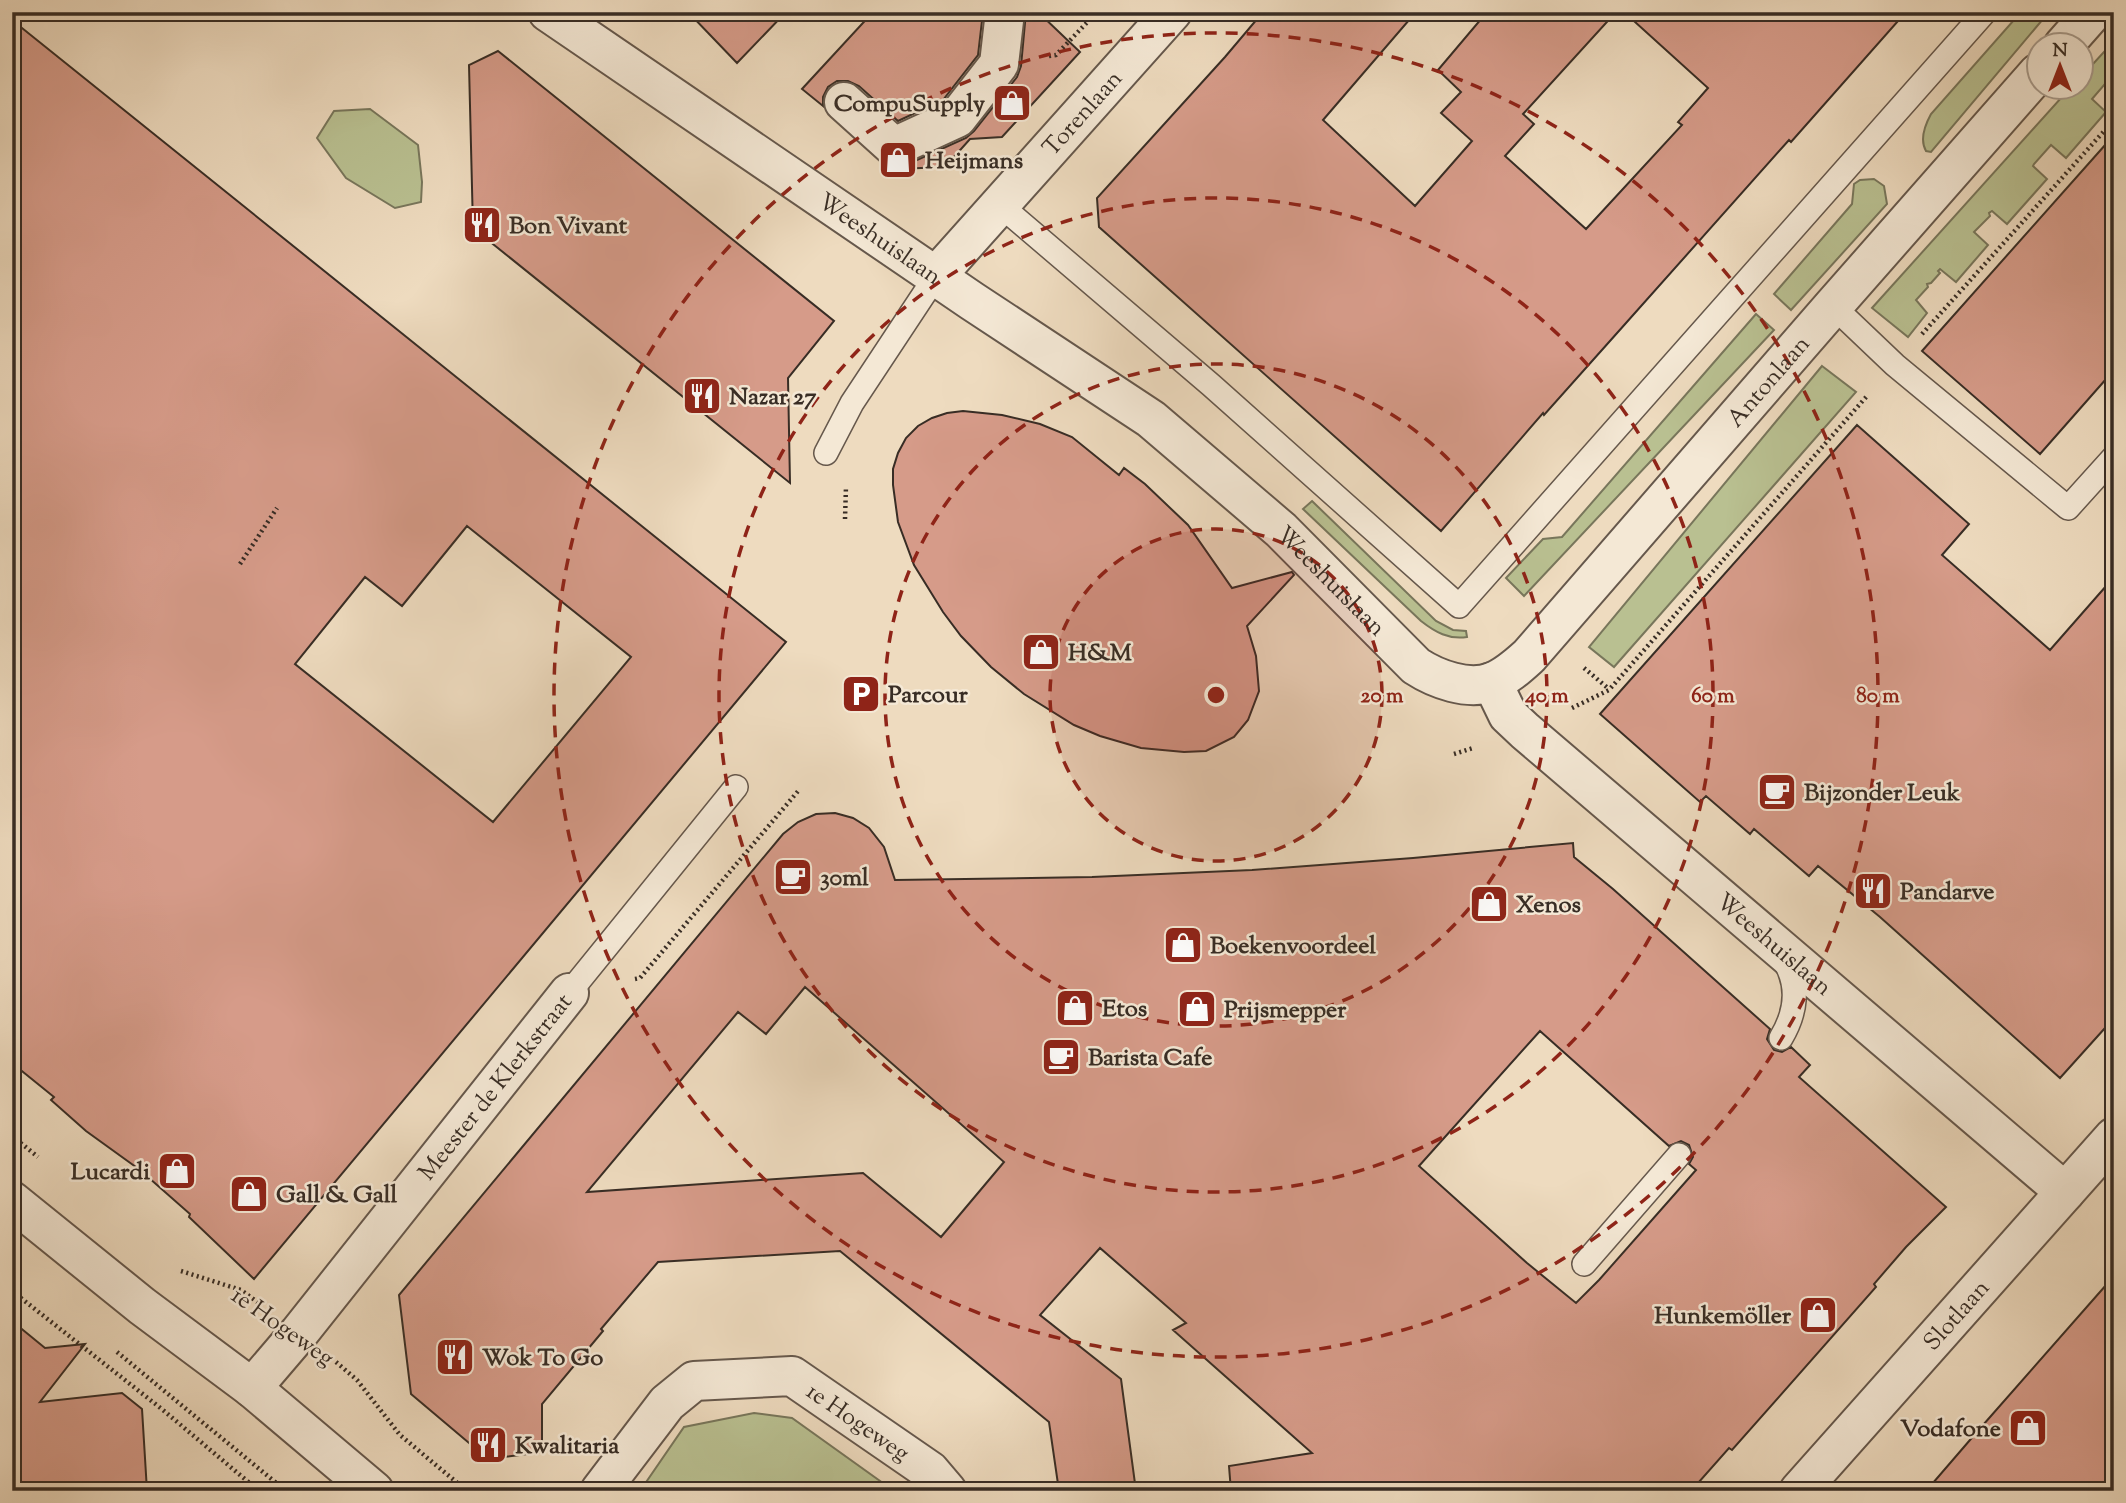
<svg xmlns="http://www.w3.org/2000/svg" width="2126" height="1503" viewBox="0 0 2126 1503" font-family="'Sorts Mill Goudy',serif">
<style>
.green{fill:#b9c091;stroke:#78765b;stroke-width:2}
.building{fill:#d69b89;stroke:#382d25;stroke-width:2;fill-rule:evenodd}
.lines{fill:none;stroke-linecap:round;stroke-linejoin:round}
.lane-casing{stroke:#66584c;stroke-width:26}
.street-casing{stroke:#66584c;stroke-width:42}
.path{stroke:#382d25;stroke-width:4.5;stroke-dasharray:2 3.5;stroke-linecap:butt}
.lane{stroke:#f4e8d5;stroke-width:23}
.street{stroke:#f4e8d5;stroke-width:38}
.ring{fill:none;stroke:#8f2418;stroke-width:3.5;stroke-dasharray:12 9}
.labels{text-anchor:middle;stroke-width:5;stroke-linejoin:round;paint-order:stroke}
.poi-label{font-size:24px;font-weight:bold;fill:#382d25;stroke:#f4e8d5;text-anchor:start}
.street-label{font-size:24px;fill:#382d25;stroke:#f4e8d5}
.centre{fill:#8f2418;stroke:#f4e8d5;stroke-width:3.5}
.ring-label{font-size:21px;text-anchor:middle;font-weight:bold;fill:#8f2418;stroke:#f4e8d5;stroke-width:5;stroke-linejoin:round;paint-order:stroke}
</style>
<rect width="100%" height="100%" fill="#eedbbf"/>
<filter id="stains"><feTurbulence type="fractalNoise" baseFrequency=".00286" numOctaves="4"/><feColorMatrix values="0 0 0 0 .2 0 0 0 0 .09 0 0 0 0 .02 0 0 0 .5 -.17"/></filter>
<radialGradient id="worn" r=".72"><stop offset=".6" stop-color="#630" stop-opacity="0"/><stop offset="1" stop-color="#630" stop-opacity=".3"/></radialGradient>
<!-- green -->
<path class="green" d="M 2021,12 L 2049,12 L 1931,152 L 1926,151 C 1919,139 1925,125 1931,114 Z
M 2114,41 L 2114,81 L 2110,78 L 2092,99 L 2106,112 L 2066,158 L 2051,145 L 2034,164 L 2033,166 L 2047,179 L 2007,224 L 1992,211 L 1989,213 L 1990,216 L 1974,232 L 1988,245 L 1956,282 L 1940,269 L 1938,271 L 1940,273 L 1931,283 L 1927,284 L 1928,287 L 1916,300 L 1927,313 L 1908,337 L 1872,308 L 2070,88 L 2080,88 L 2081,77 Z
M 370,109 L 418,145 L 422,182 L 421,202 L 395,208 L 346,178 L 317,138 L 334,111 Z
M 1874,179 L 1884,186 L 1887,204 L 1791,310 L 1774,294 L 1852,204 L 1854,184 L 1860,180 Z
M 1756,314 L 1774,330 L 1524,596 L 1506,578 L 1543,539 L 1562,537 Z
M 1822,366 L 1856,392 L 1614,667 L 1589,647 Z
M 1312,501 L 1436,621 L 1453,630 L 1466,631 L 1467,637 C 1449,640 1435,632 1421,621 L 1303,509 Z
M 754,1413 L 792,1418 L 894,1491 L 640,1491 L 684,1427 Z"/>
<!-- building -->
<path class="building" d="M 688,12 L 786,12 L 737,63 Z
M 873,12 L 983,12 L 978,55 L 943,100 L 898,121 L 859,86 L 848,81 L 837,81 L 828,87 L 823,97 L 823,106 L 802,89 Z
M 1026,12 L 1038,12 L 1080,52 L 1002,137 L 970,139 L 945,167 L 897,169 L 966,138 L 974,131 L 1017,77 L 1021,66 Z
M 1263,12 L 1416,12 L 1323,120 L 1415,206 L 1472,141 L 1441,113 L 1461,92 L 1438,70 L 1487,12 L 1616,12 L 1523,114 L 1534,124 L 1505,156 L 1586,229 L 1682,125 L 1678,122 L 1708,88 L 1624,12 L 1906,12 L 1791,142 L 1789,140 L 1626,323 L 1544,415 L 1543,413 L 1441,531 L 1099,227 L 1097,198 L 1225,57 Z
M 12,20 L 786,642 L 254,1279 L 189,1217 L 190,1214 L 140,1170 L 86,1131 L 51,1100 L 54,1097 L 12,1063 ZM 467,526 L 631,657 L 493,822 L 295,664 L 365,577 L 402,606 Z
M 498,51 L 834,321 L 788,378 L 790,483 L 473,228 L 469,65 Z
M 2114,135 L 2114,370 L 2040,454 L 1922,351 Z
M 963,411 L 1002,415 L 1040,424 L 1072,437 L 1119,475 L 1124,468 L 1145,484 L 1188,525 L 1232,588 L 1292,572 L 1294,575 L 1247,626 L 1256,656 L 1259,691 L 1248,720 L 1234,737 L 1206,751 L 1184,752 L 1141,748 L 1100,736 L 1074,725 L 1024,694 L 991,667 L 961,636 L 943,612 L 914,565 L 898,522 L 893,485 L 893,469 L 898,453 L 906,438 L 918,426 L 932,418 L 947,413 Z
M 1857,425 L 1969,524 L 1942,555 L 2050,650 L 2114,577 L 2114,1018 L 2060,1078 L 1880,917 L 1818,866 L 1809,876 L 1754,829 L 1750,834 L 1706,796 L 1700,802 L 1600,714 Z
M 835,813 L 853,818 L 869,828 L 884,847 L 895,880 L 1092,877 L 1252,870 L 1413,858 L 1573,843 L 1574,857 L 1613,889 L 1770,1029 L 1767,1039 L 1774,1050 L 1782,1052 L 1791,1047 L 1810,1065 L 1799,1077 L 1946,1207 L 1906,1247 L 1874,1284 L 1876,1287 L 1732,1450 L 1729,1448 L 1691,1491 L 1231,1491 L 1229,1466 L 1312,1453 L 1173,1330 L 1186,1323 L 1100,1248 L 1040,1315 L 1121,1379 L 1136,1491 L 1059,1491 L 1049,1422 L 840,1251 L 658,1262 L 601,1329 L 603,1331 L 542,1404 L 542,1452 L 488,1459 L 411,1394 L 399,1295 L 783,834 L 798,822 L 816,814 ZM 805,987 L 1004,1162 L 941,1237 L 863,1173 L 587,1192 L 738,1012 L 766,1034 ZM 1540,1031 L 1669,1146 L 1681,1141 L 1689,1145 L 1693,1157 L 1689,1164 L 1696,1170 L 1599,1280 L 1576,1303 L 1527,1263 L 1419,1166 Z
M 2114,1276 L 2114,1491 L 1926,1491 L 1976,1433 Z
M 12,1321 L 45,1348 L 85,1344 L 40,1402 L 122,1393 L 142,1409 L 147,1491 L 12,1491 Z"/>
<g class="lines">
<!-- lane casing -->
<g class="lane-casing">
<path id="lane" d="M 1000,205 L 1211,385 L 1459,606 L 1985,12
M 1833,306 L 1895,365 L 2068,508 L 2114,457
M 826,453 L 852,403 L 936,276
M 569,993 L 736,787
M 1781,1038 C 1796,1013 1800,986 1784,960
M 1584,1264 L 1679,1155"/>
</g>
<!-- street casing -->
<g class="street-casing">
<g id="street">
<path id="s1" d="M 548,12 L 972,301 L 1151,419 L 1281,530 L 1416,666 C 1436,679 1468,691 1492,682 C 1506,677 1518,666 1529,656 L 1833,306 L 2038,73"/>
<path d="M 2063,46 L 2093,12"/>
<path d="M 844,102 L 894,147 L 957,118 L 999,64 L 1005,12"/>
<path id="s2" d="M 936,276 L 1172,12"/>
<path id="s3" d="M 1492,682 L 1508,715 L 1525,731 L 2065,1192"/>
<path d="M 12,1201 L 142,1306 L 252,1388 L 374,1491"/>
<path id="s4" d="M 252,1388 L 299,1333 L 569,993"/>
<path id="s5" d="M 600,1491 L 667,1403 L 694,1381 L 792,1376 L 930,1471 L 947,1491"/>
<path id="s6" d="M 1799,1491 L 2114,1137"/>
</g>
</g>
<!-- path -->
<path class="path" d="M 264,18 L 265,12
M 1049,56 L 1056,55 L 1097,12
M 1922,334 L 2114,120
M 845,519 L 846,486
M 240,564 L 277,508
M 1584,668 L 1609,689
M 1572,708 L 1609,690 L 1867,396
M 1454,754 L 1473,748
M 635,979 L 640,978 L 799,790
M 12,1136 L 38,1157
M 181,1271 L 241,1290 L 260,1304
M 12,1291 L 163,1410 L 259,1491
M 117,1352 L 286,1491
M 336,1362 L 357,1380 L 400,1435 L 467,1491"/>
<!-- lane -->
<use href="#lane" class="lane"/>
<!-- street -->
<use href="#street" class="street"/>
</g>
<!-- distance rings -->
<circle cx="1216" cy="695" r="166" fill="#8f2418" fill-opacity=".12"/>
<g class="ring">
<circle cx="1216" cy="695" r="166"/>
<circle cx="1216" cy="695" r="331"/>
<circle cx="1216" cy="695" r="497"/>
<circle cx="1216" cy="695" r="662"/>
</g>
<!-- icons -->
<defs>
<g id="shop-square" transform="scale(2.0125)"><rect x="-9" y="-9" width="18" height="18" rx="4" fill="#8f2418" stroke="#f4e8d5"/><path d="M-5-2.5h2.3a2.7 3.5 0 0 1 5.4 0H5L5.5 6h-11ZM-1.5-2.5h3a1.5 2.3 0 0 0-3 0Z" fill="#fff"/></g>
<g id="restaurant-square" transform="scale(2.0125)"><rect x="-9" y="-9" width="18" height="18" rx="4" fill="#8f2418" stroke="#f4e8d5"/><path d="M-5-6h1v4h1v-4h1v4h1v-4h1v5L-1.5 .5V6h-2V.5L-5-1ZM5-6V6H3V1.5H1.5Q1.5-4 5-6Z" fill="#fff"/></g>
<g id="parking-square" transform="scale(2.0125)"><rect x="-9" y="-9" width="18" height="18" rx="4" fill="#8f2418" stroke="#f4e8d5"/><path d="M-3.5-5.5H1a3.5 3.5 0 0 1 0 7H-1V5.5H-3.5ZM-1-3.4V-.6H.8a1.4 1.4 0 0 0 0-2.8Z" fill="#fff"/></g>
<g id="cafe-square" transform="scale(2.0125)"><rect x="-9" y="-9" width="18" height="18" rx="4" fill="#8f2418" stroke="#f4e8d5"/><path d="M-5.5-4.5H6V0H3Q3 3.5 0 3.5H-2.5Q-5.5 3.5-5.5 0ZM3-3.2v2h1.7v-2ZM-6 4.5H4V6H-6Z" fill="#fff"/></g>
</defs>
<g fill-rule="evenodd">
<use href="#shop-square" x="1012" y="103"/>
<use href="#shop-square" x="898" y="160"/>
<use href="#restaurant-square" x="482" y="225"/>
<use href="#restaurant-square" x="702" y="396"/>
<use href="#shop-square" x="1041" y="652"/>
<use href="#parking-square" x="861" y="694"/>
<use href="#cafe-square" x="1777" y="792"/>
<use href="#cafe-square" x="793" y="877"/>
<use href="#restaurant-square" x="1873" y="891"/>
<use href="#shop-square" x="1489" y="904"/>
<use href="#shop-square" x="1183" y="945"/>
<use href="#shop-square" x="1075" y="1008"/>
<use href="#shop-square" x="1197" y="1009"/>
<use href="#cafe-square" x="1061" y="1057"/>
<use href="#shop-square" x="177" y="1171"/>
<use href="#shop-square" x="249" y="1194"/>
<use href="#shop-square" x="1818" y="1315"/>
<use href="#restaurant-square" x="455" y="1357"/>
<use href="#shop-square" x="2028" y="1428"/>
<use href="#restaurant-square" x="488" y="1445"/>
</g>
<g class="labels">
<!-- poi labels -->
<g class="poi-label">
<text x="985" y="111" text-anchor="end">CompuSupply</text>
<text x="925" y="168">Heijmans</text>
<text x="509" y="233">Bon Vivant</text>
<text x="729" y="404">Nazar 27</text>
<text x="1068" y="660">H&amp;M</text>
<text x="888" y="702">Parcour</text>
<text x="1804" y="800">Bijzonder Leuk</text>
<text x="820" y="885">30ml</text>
<text x="1900" y="899">Pandarve</text>
<text x="1516" y="912">Xenos</text>
<text x="1210" y="953">Boekenvoordeel</text>
<text x="1102" y="1016">Etos</text>
<text x="1224" y="1017">Prijsmepper</text>
<text x="1088" y="1065">Barista Cafe</text>
<text x="150" y="1179" text-anchor="end">Lucardi</text>
<text x="276" y="1202">Gall &amp; Gall</text>
<text x="1791" y="1323" text-anchor="end">Hunkemöller</text>
<text x="482" y="1365">Wok To Go</text>
<text x="2001" y="1436" text-anchor="end">Vodafone</text>
<text x="515" y="1453">Kwalitaria</text>
</g>
<!-- street labels -->
<g class="street-label">
<text dy="8" stroke="none"><textPath href="#s2" startOffset="219">Torenlaan</textPath></text>
<text dy="8" stroke="none"><textPath href="#s1" startOffset="402">Weeshuislaan</textPath></text>
<text dy="8" stroke="none"><textPath href="#s1" startOffset="1580">Antonlaan</textPath></text>
<text dy="8" stroke="none"><textPath href="#s1" startOffset="970">Weeshuislaan</textPath></text>
<text dy="8" stroke="none"><textPath href="#s3" startOffset="388">Weeshuislaan</textPath></text>
<text dy="8" stroke="none"><textPath href="#s4" startOffset="387">Meester de Klerkstraat</textPath></text>
<text dy="8" stroke="none"><textPath href="#s6" startOffset="236">Slotlaan</textPath></text>
<text transform="translate(283 1326) rotate(35)" y="8">1e Hogeweg</text>
<text dy="8" stroke="none"><textPath href="#s5" startOffset="324">1e Hogeweg</textPath></text>
</g>
</g>
<circle cx="1216" cy="695" r="10" class="centre"/>
<g class="ring-label">
<text x="1382" y="702">20 m</text>
<text x="1547" y="702">40 m</text>
<text x="1713" y="702">60 m</text>
<text x="1878" y="702">80 m</text>
</g>
<!-- margin -->
<rect width="2126" height="1503" fill="none" stroke="#eedbbf" stroke-width="42"/>
<rect x="14" y="14" width="2098" height="1475" fill="none" stroke="#382d25" stroke-width="3.5"/>
<rect x="21" y="21" width="2084" height="1461" fill="none" stroke="#382d25" stroke-width="2"/>
<!-- north arrow -->
<g transform="translate(2060 66)"><circle r="33" fill="#f4e8d5" stroke="#a99d8f" stroke-width="2"/>
<path d="M0-5L12 26L0 18L-12 26Z" fill="#8f2418"/>
<text y="-10" font-size="19" font-weight="bold" text-anchor="middle" fill="#382d25">N</text>
</g>
<rect width="100%" height="100%" filter="url(#stains)"/>
<rect width="100%" height="100%" fill="url(#worn)"/>
</svg>
